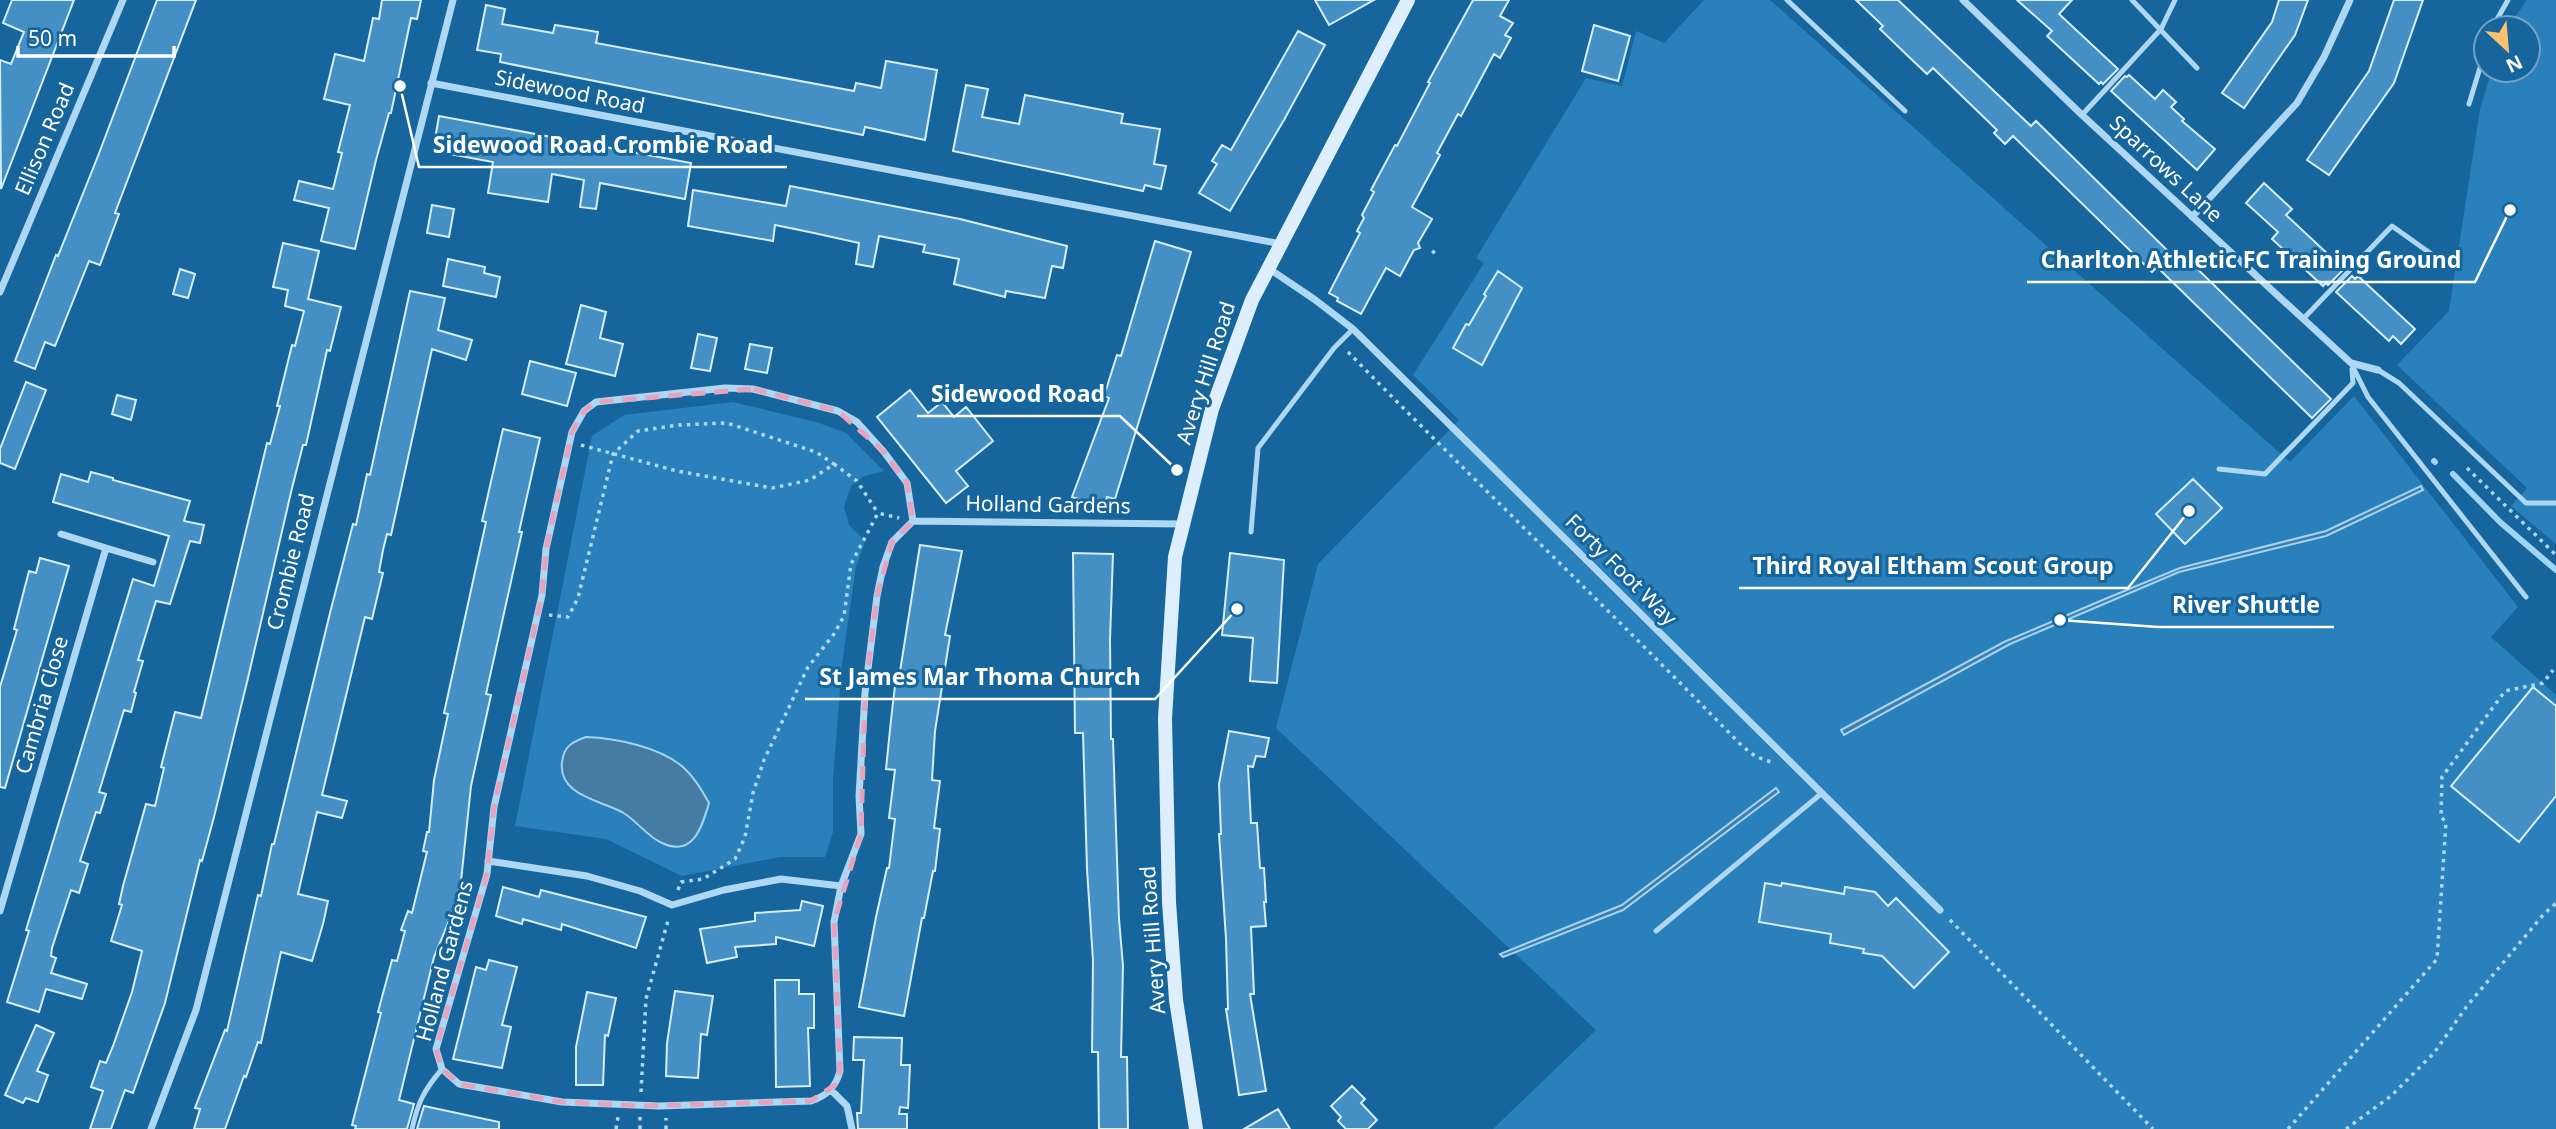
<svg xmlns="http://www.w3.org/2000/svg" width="2556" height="1129" viewBox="0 0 2556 1129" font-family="'Noto Sans',sans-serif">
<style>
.green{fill:#2a80ba}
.water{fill:#467ba2;stroke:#a0d4f5;stroke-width:2}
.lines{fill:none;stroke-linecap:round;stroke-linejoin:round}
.stream{stroke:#a0d4f5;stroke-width:6}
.building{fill:#4490c5;stroke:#d5edfd;stroke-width:2}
.path{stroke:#aed7f3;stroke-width:3.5;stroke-dasharray:3.5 5;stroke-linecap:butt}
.lane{stroke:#aed7f3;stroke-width:5}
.street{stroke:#aed7f3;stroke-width:7}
.secondary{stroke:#ddeffc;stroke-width:14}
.marked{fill:none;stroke:#e7a3bd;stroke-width:5;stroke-dasharray:14 9;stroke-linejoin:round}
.labels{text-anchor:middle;stroke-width:6;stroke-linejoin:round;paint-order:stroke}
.street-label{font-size:21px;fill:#fff;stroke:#17659d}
.leader{fill:none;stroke:#fff;stroke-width:2.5}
.callout-dot{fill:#fff;stroke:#17659d;stroke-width:2.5}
.callout-label{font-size:23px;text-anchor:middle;font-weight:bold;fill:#fff;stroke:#17659d;stroke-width:6;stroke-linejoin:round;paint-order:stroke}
</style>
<rect width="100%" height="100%" fill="#17659d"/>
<!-- green -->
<path class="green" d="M 1704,0 L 1770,0 L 2290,462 L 2354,396 L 2518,607 L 2491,637 L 2556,695 L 2556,1129 L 1493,1129 L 1596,1030 L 1276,728 L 1318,564 L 1459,420 L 1413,375 L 1484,263 L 1476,258 L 1586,78 L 1622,86 L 1636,31 L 1664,43 Z
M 2527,0 L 2556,0 L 2556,544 L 2511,506 L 2527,488 L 2397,365 L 2449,311 L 2480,109 L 2492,70 L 2528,70 L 2528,28 L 2507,28 Z
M 733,402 L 819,423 L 846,433 L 884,471 L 862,477 L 851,486 L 844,507 L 849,525 L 865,541 L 856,567 L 842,664 L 833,779 L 833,832 L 825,857 L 780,857 L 682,876 L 606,839 L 515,826 L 592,436 L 624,415 Z"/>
<!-- water -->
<path class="water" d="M 2421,486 L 2423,490 L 2326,536 L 2179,572 L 2010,644 L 1844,735 L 1841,730 L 2004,642 L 2105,599 L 2180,568 L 2326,531 Z
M 586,737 C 615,738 661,747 684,768 C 695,778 702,790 709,803 C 702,827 693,859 660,842 C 646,835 636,820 622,812 C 599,800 558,795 562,762 C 564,746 572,742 586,737 Z
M 1776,788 L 1779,792 L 1623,910 L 1503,957 L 1500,954 L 1622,905 Z"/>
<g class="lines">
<!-- stream -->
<path class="stream" d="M 2434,461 L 2435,462
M 2453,474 L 2500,522 L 2556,570"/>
</g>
<!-- building -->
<path class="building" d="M 12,0 L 74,0 L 1,189 L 0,60 L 11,64 L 24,32 L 3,23 Z
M 157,0 L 196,0 L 115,213 L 119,214 L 100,265 L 89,261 L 55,346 L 45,342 L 35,369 L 15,361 L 56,255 L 58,256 L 98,156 Z
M 382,0 L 421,0 L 417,19 L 411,18 L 391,113 L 389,113 L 376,160 L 355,249 L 321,241 L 329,208 L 294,200 L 299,181 L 333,189 L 342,153 L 338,152 L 350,105 L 324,99 L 335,54 L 364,61 L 373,18 L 379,19 Z
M 1315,0 L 1374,0 L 1329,25 Z
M 1473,0 L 1509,0 L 1500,16 L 1513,23 L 1505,35 L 1511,38 L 1500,58 L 1494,54 L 1461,116 L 1458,114 L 1437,153 L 1440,155 L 1412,207 L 1432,219 L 1418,243 L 1420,248 L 1414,250 L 1400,276 L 1386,268 L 1361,314 L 1337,301 L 1338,298 L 1329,293 L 1360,233 L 1357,231 L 1364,218 L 1362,215 L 1374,192 L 1371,190 L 1395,145 L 1397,146 L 1430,83 L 1428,82 Z
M 1856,0 L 1898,0 L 2031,126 L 2036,121 L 2175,258 L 2181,253 L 2331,399 L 2312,418 L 2157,267 L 2152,272 L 2013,136 L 2005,144 L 1994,133 L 1997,130 L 1933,68 L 1927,74 L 1909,57 L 1880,29 L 1883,26 Z
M 2017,0 L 2072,0 L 2059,14 L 2118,69 L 2103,84 L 2101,82 L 2099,84 L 2047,36 L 2052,31 Z
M 2279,0 L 2308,0 L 2295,35 L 2244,108 L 2222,93 L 2272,22 Z
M 2394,0 L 2423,0 L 2394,83 L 2329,175 L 2307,160 L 2369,71 Z
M 486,5 L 505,9 L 502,24 L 553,33 L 555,25 L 598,32 L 596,43 L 854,91 L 856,83 L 881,88 L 886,61 L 937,70 L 925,140 L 865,127 L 863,135 L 500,62 L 501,54 L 477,50 Z
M 1594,25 L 1630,36 L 1618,81 L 1582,71 Z
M 1298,31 L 1325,45 L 1284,120 L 1230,211 L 1199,193 L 1217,164 L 1212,161 L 1222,145 L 1231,150 Z
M 2129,75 L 2155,99 L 2163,90 L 2176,102 L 2171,107 L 2184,119 L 2182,121 L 2215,149 L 2197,170 L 2111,91 L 2125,76 L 2127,77 Z
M 966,85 L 988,89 L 982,117 L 1019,124 L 1025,95 L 1123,114 L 1121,123 L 1160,129 L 1154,164 L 1166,166 L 1161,189 L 1145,185 L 1143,191 L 953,151 Z
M 439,116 L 691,163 L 685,199 L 600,183 L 596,209 L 580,207 L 584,180 L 552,174 L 548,202 L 488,193 L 493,162 L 433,151 Z
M 2264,183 L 2292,209 L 2286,215 L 2344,269 L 2328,285 L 2326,283 L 2323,286 L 2272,239 L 2278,232 L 2246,203 Z
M 790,186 L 960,219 L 1067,246 L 1063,268 L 1052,266 L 1045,298 L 1006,291 L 1005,297 L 954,284 L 959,259 L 923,252 L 925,245 L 879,236 L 873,267 L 856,264 L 859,243 L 814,233 L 775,225 L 773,241 L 688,226 L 693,190 L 786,206 Z
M 432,205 L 454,209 L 449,237 L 427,233 Z
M 1155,241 L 1191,252 L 1115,499 L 1107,497 L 1104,507 L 1072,497 L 1109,398 L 1104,396 L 1117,355 L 1121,356 Z
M 283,243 L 319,251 L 308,299 L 341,307 L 330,351 L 327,350 L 306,445 L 303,445 L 292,488 L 248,678 L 214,817 L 202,861 L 200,860 L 165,1003 L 133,1093 L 125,1090 L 111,1129 L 90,1129 L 103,1091 L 91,1087 L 100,1061 L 106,1063 L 113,1046 L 132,992 L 142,951 L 111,941 L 122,905 L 119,904 L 123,886 L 146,804 L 155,806 L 164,768 L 161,767 L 175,712 L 201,718 L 267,443 L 270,444 L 280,406 L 277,406 L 292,345 L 295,346 L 304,311 L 285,306 L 288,290 L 273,287 Z
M 448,259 L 485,267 L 484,273 L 500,277 L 496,297 L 443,286 Z
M 180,269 L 195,274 L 188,298 L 173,294 Z
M 1498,271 L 1522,288 L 1482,365 L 1453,348 L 1466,324 L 1469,325 L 1486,296 L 1484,294 Z
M 2352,276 L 2355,279 L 2358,276 L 2415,329 L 2401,344 L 2393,336 L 2389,341 L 2336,292 Z
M 410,291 L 445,298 L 438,330 L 472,340 L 466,360 L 432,349 L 391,535 L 387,534 L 383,550 L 379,572 L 383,573 L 372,619 L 365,617 L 322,795 L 347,801 L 342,818 L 317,812 L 298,894 L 328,901 L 323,924 L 312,961 L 281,952 L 261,1043 L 258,1042 L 246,1077 L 244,1076 L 225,1129 L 194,1129 L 200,1109 L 195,1108 L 225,1030 L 227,1031 L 258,895 L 261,896 L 272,844 L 274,844 L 330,613 L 353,524 L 356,525 L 367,474 L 370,475 Z
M 581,305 L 606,312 L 600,338 L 623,344 L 615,376 L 566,364 Z
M 698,334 L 717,338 L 710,371 L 691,368 Z
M 750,344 L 772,348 L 767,373 L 745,369 Z
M 530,361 L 576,373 L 567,406 L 522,394 Z
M 26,382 L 46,390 L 15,469 L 0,463 L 0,449 Z
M 910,390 L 928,413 L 942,402 L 954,417 L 966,407 L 993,441 L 956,471 L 968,486 L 946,503 L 877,417 Z
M 117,395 L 136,400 L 131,420 L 112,414 Z
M 503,429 L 540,438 L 519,532 L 522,532 L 486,694 L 491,695 L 471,786 L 461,881 L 454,909 L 434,957 L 399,1100 L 414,1104 L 407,1129 L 355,1129 L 356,1126 L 352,1125 L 381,1013 L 378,1012 L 392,960 L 397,961 L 405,931 L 401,930 L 408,911 L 412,913 L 427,852 L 423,851 L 427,832 L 429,832 L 434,780 L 448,714 L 444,713 L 486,522 L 482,521 Z
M 91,472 L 113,478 L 113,480 L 190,501 L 184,521 L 204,525 L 200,543 L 190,541 L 170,604 L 156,601 L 138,660 L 143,661 L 134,692 L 136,693 L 131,712 L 124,710 L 99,792 L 106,794 L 100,813 L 96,812 L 80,861 L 88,864 L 79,893 L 71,890 L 52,948 L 51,956 L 56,958 L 51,973 L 87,984 L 82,999 L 46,989 L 39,1012 L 7,1002 L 29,931 L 26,930 L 133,579 L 154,586 L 169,536 L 53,502 L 61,474 L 88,482 Z
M 2193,479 L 2222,508 L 2185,544 L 2156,514 Z
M 920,545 L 962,551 L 945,635 L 950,636 L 935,731 L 932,780 L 940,781 L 934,828 L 940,829 L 935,871 L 933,871 L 924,918 L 922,918 L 904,1016 L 859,1007 L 876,917 L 887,868 L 889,868 L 895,819 L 889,818 L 895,770 L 886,769 L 891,720 L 896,677 L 899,678 Z
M 1073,553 L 1113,554 L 1110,640 L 1111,739 L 1113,739 L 1119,919 L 1123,966 L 1121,1057 L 1127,1057 L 1128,1129 L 1099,1129 L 1098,1052 L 1092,1052 L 1093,961 L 1087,869 L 1083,733 L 1075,733 Z
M 1230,553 L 1284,560 L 1277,683 L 1250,681 L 1253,638 L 1222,635 Z
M 40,558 L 69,566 L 5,788 L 0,787 L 0,687 L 17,630 L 14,629 L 29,571 L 36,573 Z
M 2533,687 L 2556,706 L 2556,796 L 2519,842 L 2451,786 Z
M 1229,731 L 1269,738 L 1265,757 L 1256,756 L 1253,767 L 1248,766 L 1251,823 L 1257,823 L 1260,868 L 1264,868 L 1266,902 L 1264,902 L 1266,926 L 1251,927 L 1254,994 L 1250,994 L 1266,1091 L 1239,1095 L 1226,1009 L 1228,1009 L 1226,939 L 1219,834 L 1221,834 L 1219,784 Z
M 1765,883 L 1781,886 L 1782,883 L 1844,894 L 1845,887 L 1875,892 L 1888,906 L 1896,898 L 1949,952 L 1914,988 L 1882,956 L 1863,953 L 1864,949 L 1830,943 L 1831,934 L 1759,922 Z
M 503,887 L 539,897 L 541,890 L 646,917 L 636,948 L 562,924 L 561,930 L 523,919 L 522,924 L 496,916 Z
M 802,901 L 823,906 L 814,946 L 776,937 L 776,944 L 735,947 L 737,957 L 707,963 L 700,929 L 755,921 L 755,913 L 800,910 Z
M 489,960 L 517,967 L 502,1025 L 511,1027 L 502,1068 L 453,1059 L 476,967 L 486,970 Z
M 775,980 L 799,980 L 799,994 L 814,994 L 814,1028 L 808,1028 L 810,1086 L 776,1087 Z
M 675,991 L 713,996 L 707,1035 L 701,1034 L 698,1078 L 666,1076 L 667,1043 Z
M 587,992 L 616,998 L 608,1036 L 605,1035 L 603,1085 L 576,1085 L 576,1047 Z
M 36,1025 L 54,1033 L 37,1071 L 48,1075 L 38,1102 L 26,1098 L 23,1103 L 5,1095 Z
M 854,1037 L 902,1038 L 901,1065 L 910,1065 L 908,1108 L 900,1107 L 899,1114 L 907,1114 L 907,1129 L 858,1129 L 857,1113 L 861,1113 L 864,1060 L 853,1060 Z
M 1352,1086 L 1365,1099 L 1361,1103 L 1377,1120 L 1368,1129 L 1346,1129 L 1338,1121 L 1341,1117 L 1331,1106 Z
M 424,1106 L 499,1122 L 499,1129 L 417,1129 Z
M 1278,1109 L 1290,1129 L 1244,1129 Z"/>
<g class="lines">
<!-- path -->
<path class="path" d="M 1432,251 L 1435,253
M 1348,352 C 1478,485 1613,613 1742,746 L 1755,756 L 1771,762
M 581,445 L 677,471 L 772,488 L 810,480 L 834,464 L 857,481 L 878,513
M 2467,468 L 2556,555
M 549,615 L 568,617 L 578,598 L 613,454 L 638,431 L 679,425 L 727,423 L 816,452 L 834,464
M 678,890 L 681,882 L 703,879 L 735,859 L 745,837 L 753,793 L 764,760 L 808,667 L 834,634 L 844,616 L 851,564 L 878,513 L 899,518
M 1950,920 L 2153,1129
M 641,1092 L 646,999 L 669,917
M 616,1129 L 618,1117
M 640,1129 L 640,1117
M 666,1129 L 666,1118
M 2288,1129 L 2437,959 L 2446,822 L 2441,817 L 2442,777 L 2505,691 L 2543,683 L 2553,670
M 2346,1129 L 2391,1096 L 2434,1053 L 2467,1006 L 2543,915 L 2556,903"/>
<!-- lane -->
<path class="lane" d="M 1787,0 L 1905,111
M 2132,0 L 2197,68
M 2492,28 L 2508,0
M 2469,104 L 2486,48
M 2082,115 L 2161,29 L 2175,0
M 2304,318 L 2392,226 L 2437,258
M 2351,363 L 2368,397 L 2526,597
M 2378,370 L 2399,383 L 2526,503 L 2556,503
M 2219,469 L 2265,474 L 2353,383 L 2352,369
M 1251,532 L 1258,448 L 1334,348 L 1353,329
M 1656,931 L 1822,793
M 412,1129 C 418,1102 424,1090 442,1069"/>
<!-- street -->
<path class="street" d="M 1963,0 L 2082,115 L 2351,363 L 2378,370
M 431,83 L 1281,244
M 2192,217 L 2297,103 L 2324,57 L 2350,0
M 1268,268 L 1314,299 L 1353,329 L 1940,910
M 0,292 L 123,0
M 913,521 L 907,483 L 884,452 L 857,422 L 838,411 L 753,389 L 725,388 L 596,402 L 584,411 L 572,432 L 546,549 L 542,595 L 494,807 L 487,874 L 436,1049 L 442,1069 L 459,1084 L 562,1102 L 659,1106 L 811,1101 C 827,1096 836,1087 840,1071 L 834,922 L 841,886 L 861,834 L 859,796 L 865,693 L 877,596 L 883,567 L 892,542 L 913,521 L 1182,524
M 106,548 L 153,562
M 488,861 L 587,876 L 640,891 L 672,905 L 724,890 L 781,879 L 841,886
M 0,911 L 106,548 L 61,534
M 831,1090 L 847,1106 L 852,1129
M 151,1129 L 196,1010 L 453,0"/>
<!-- secondary -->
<path class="secondary" d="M 1196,1129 L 1176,1000 L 1169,902 L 1165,718 L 1175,557 L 1212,409 L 1252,300 L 1408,0"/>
</g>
<!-- marked area -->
<path class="marked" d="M 753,389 L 838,411 L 884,452 L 907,483 L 913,521 L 892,542 L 877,596 L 865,693 L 861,834 L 834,922 L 840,1071 L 835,1085 L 811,1101 L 641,1106 L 562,1102 L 459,1084 L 442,1069 L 436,1049 L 487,874 L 494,807 L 542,595 L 546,549 L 572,432 L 584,411 L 596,402 Z"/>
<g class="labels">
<!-- street labels -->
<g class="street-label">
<text transform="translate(570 92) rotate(11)" y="7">Sidewood Road</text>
<text transform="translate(45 139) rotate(-67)" y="7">Ellison Road</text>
<text transform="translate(2166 169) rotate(43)" y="7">Sparrows Lane</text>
<text transform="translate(1206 373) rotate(-72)" y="7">Avery Hill Road</text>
<text transform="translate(1048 505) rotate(1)" y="7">Holland Gardens</text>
<text transform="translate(291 562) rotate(-76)" y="7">Crombie Road</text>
<text transform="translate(1621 570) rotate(45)" y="7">Forty Foot Way</text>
<text transform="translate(42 705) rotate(-74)" y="7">Cambria Close</text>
<text transform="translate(1153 940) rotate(-94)" y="7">Avery Hill Road</text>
<text transform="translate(445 961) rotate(-75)" y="7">Holland Gardens</text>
</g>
</g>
<!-- callouts -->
<path class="leader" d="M400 86L419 167H787M2510 210L2475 282H2027M1177 470L1120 416H917M2189 511L2128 588H1739M2060 620L2158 627H2334M1237 609L1155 699H805"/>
<g class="callout-dot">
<circle cx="400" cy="86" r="7"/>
<circle cx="2510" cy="210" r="7"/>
<circle cx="1177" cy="470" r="7"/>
<circle cx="2189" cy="511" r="7"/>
<circle cx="2060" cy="620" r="7"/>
<circle cx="1237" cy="609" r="7"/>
</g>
<g class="callout-label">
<text x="603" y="153">Sidewood Road Crombie Road</text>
<text x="2251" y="268">Charlton Athletic FC Training Ground</text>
<text x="1018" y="402">Sidewood Road</text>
<text x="1933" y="574">Third Royal Eltham Scout Group</text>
<text x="2246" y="613">River Shuttle</text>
<text x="980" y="685">St James Mar Thoma Church</text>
</g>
<!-- north arrow -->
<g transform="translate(2507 49) rotate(154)"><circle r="33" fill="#17659d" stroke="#74a3c4" stroke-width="2"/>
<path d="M0-5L12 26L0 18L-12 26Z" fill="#ffc06f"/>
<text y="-10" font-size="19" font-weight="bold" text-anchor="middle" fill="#ffffff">N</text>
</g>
<!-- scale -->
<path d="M18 46v10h156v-10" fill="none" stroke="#ffffff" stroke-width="3.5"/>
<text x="28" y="46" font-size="21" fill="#ffffff" stroke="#17659d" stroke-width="5" paint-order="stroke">50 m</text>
</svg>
